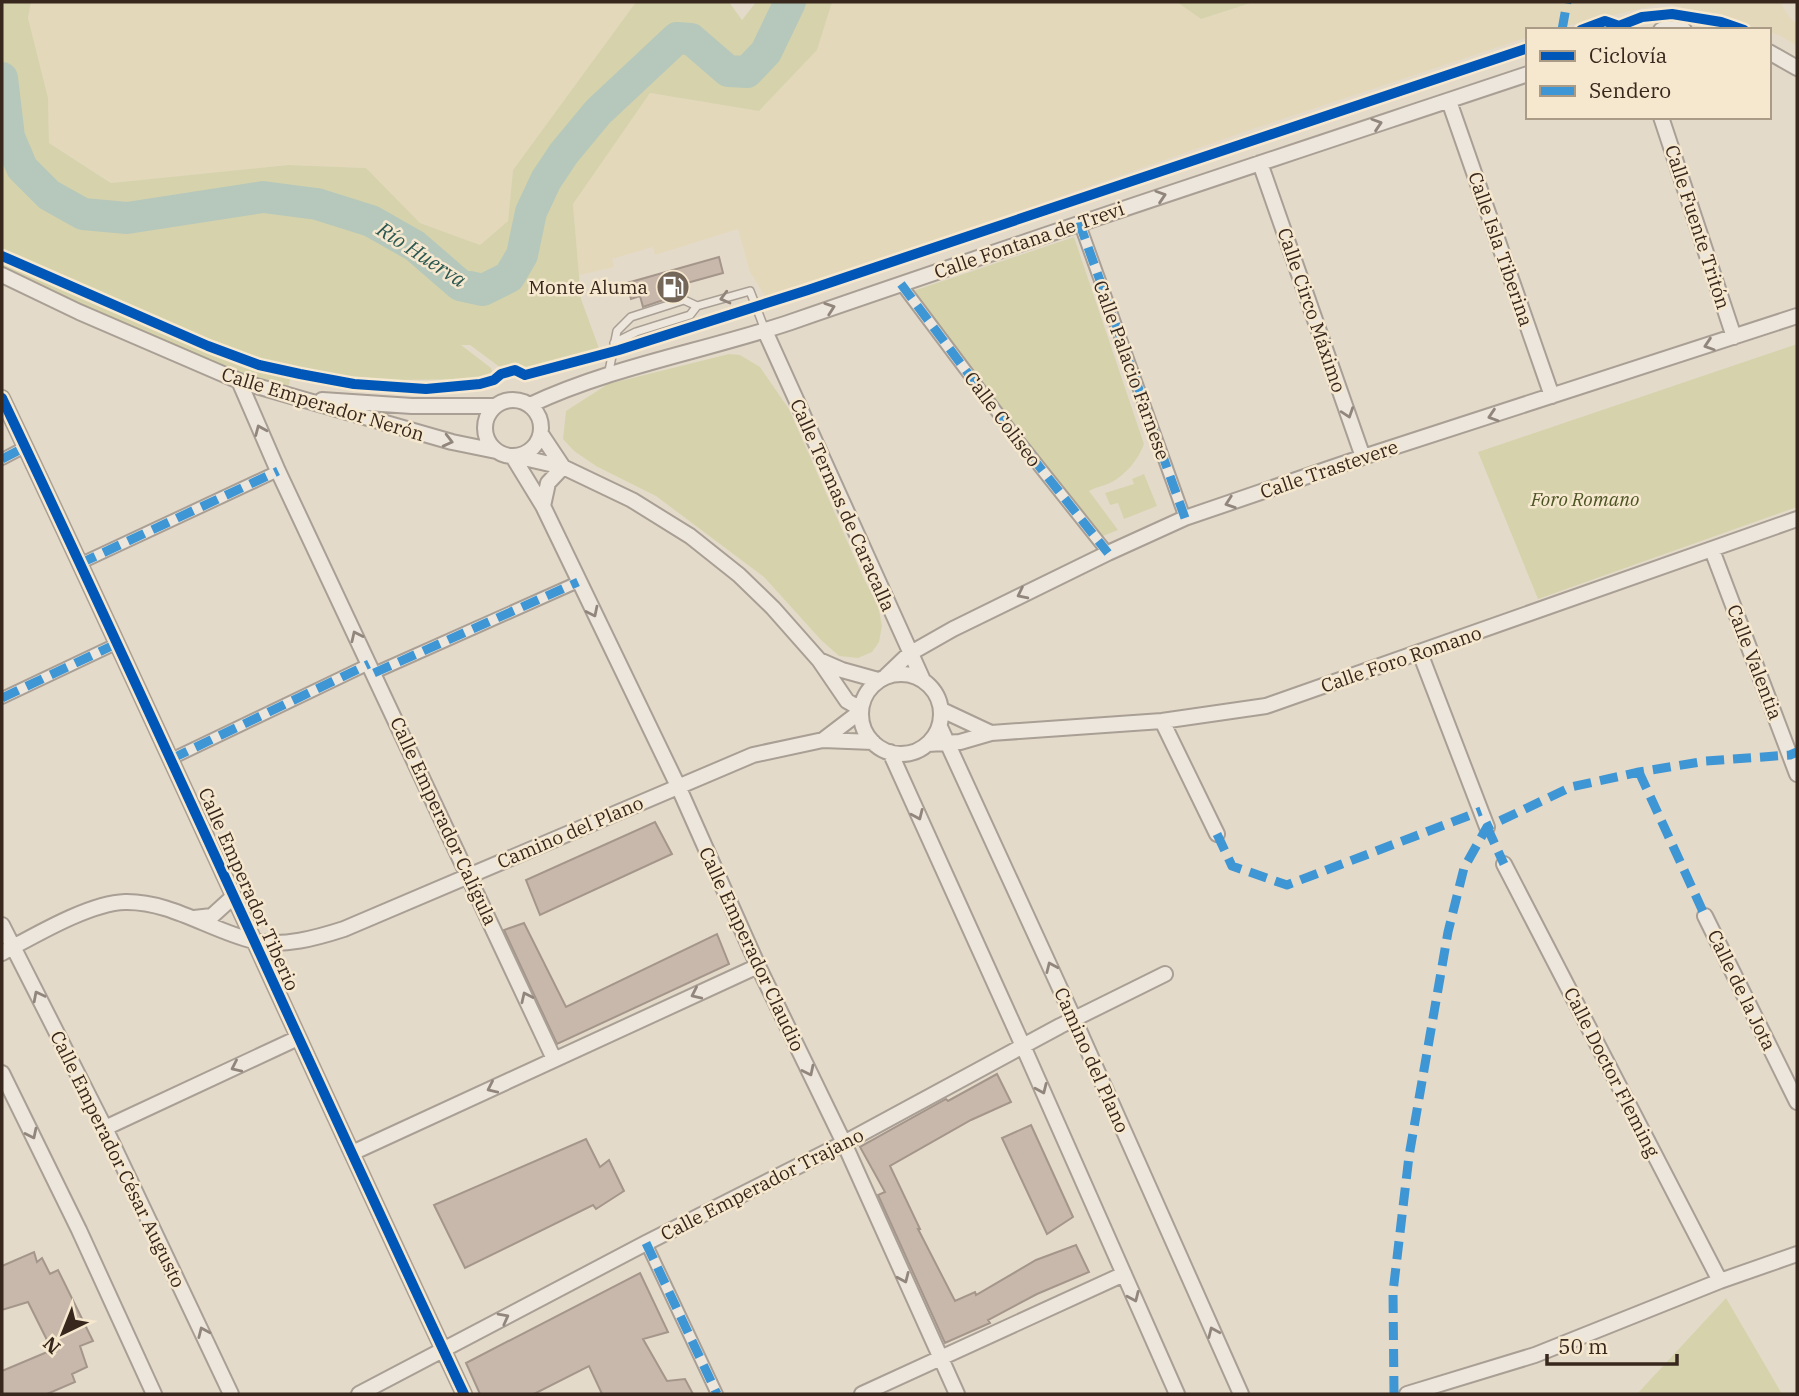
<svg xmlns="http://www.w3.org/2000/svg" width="1799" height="1396" viewBox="0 0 1799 1396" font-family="'IBM Plex Serif',serif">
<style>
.farmland{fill:#e4d8ba}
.green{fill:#d6d3ac}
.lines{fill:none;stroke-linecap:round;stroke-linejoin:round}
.river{stroke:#b6c8bb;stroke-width:32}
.building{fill:#c8b8ab;stroke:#a4968a;stroke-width:2}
.service-casing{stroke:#a99f94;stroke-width:10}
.pedestrian-casing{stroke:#a99f94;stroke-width:14}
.minor-casing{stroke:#a99f94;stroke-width:18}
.service{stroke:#ece6dc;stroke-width:7}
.pedestrian{stroke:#ece6dc;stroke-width:10}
.minor{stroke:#ece6dc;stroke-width:14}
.quiet{stroke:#3e96d4;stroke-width:9;stroke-dasharray:18 9;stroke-linecap:butt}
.cycleway-casing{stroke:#f6e8cf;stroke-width:15}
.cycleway{stroke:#0057b8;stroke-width:10}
.oneway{stroke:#92867c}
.labels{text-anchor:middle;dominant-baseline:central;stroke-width:5;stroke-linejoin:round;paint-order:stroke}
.street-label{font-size:19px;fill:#37271c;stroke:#f6e8cf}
.poi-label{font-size:19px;fill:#37271c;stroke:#f6e8cf;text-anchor:end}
.park-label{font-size:19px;font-style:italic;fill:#4b5422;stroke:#f6e8cf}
.water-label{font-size:21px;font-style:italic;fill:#2b5751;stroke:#f6e8cf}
</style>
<rect width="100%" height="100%" fill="#e4daca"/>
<path class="farmland" d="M31 2H636L513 170 508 221 480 245 420 223 366 168 288 165 112 183 49 143 48 98 28 18Z
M832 2H1177L1201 19 1255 2H1780L1790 18 1797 24V46L1779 35 1769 32V30H1762L1665 3 1549 30H1528V37L1250 130 767 299 750 272 738 229 655 255 653 247 612 259 614 267 579 275 573 204 650 93 759 111 817 50Z"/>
<path class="green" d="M2 2H31L28 18 48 98 49 143 111 183 288 165 366 168 420 223 480 245 508 221 513 170 636 2H729L742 20 756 2H832L817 50 759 111 650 93 573 204 581 299 600 351 533 370 526 369 518 364 501 368 470 345H461L491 368 493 375 473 379 397 380 389 387 371 378 351 377 332 373 319 375 299 370 294 365 286 396 2 275Z
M1177 2H1254L1201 19Z
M1074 237 1144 444C1138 460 1126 475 1110 483 1103 486 1096 487 1089 491L1118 530 1098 538 910 292Z
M1797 344V507L1538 599 1478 452Z
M729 354 740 355 760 367 789 409 863 577 878 605 882 626 879 642 872 652 858 658 839 656 821 640 764 577 656 496 596 466 574 451 563 439 566 411 608 384Z
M1144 474 1157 506 1124 519 1118 503 1110 505 1105 493 1134 484 1132 479Z
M1726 1298 1782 1394H1637Z"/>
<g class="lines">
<path class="river" d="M2 78 9 137 22 168 49 195 83 214 127 218 263 197 317 204 371 221 415 246 460 285 483 290 509 277 522 255 531 212 546 180 564 153 598 112 677 38 691 39 728 71 747 72 766 52 790 2"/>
</g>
<path class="building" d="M719 257 723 273 676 286 678 295 643 307 640 296 631 299 627 283Z
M655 822 672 854 540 915 526 880Z
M524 923 566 1007 717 934 729 964 557 1044 504 930Z
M997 1074 1011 1102 971 1120 890 1166 920 1229H918L955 1301 975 1292 976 1295 1036 1260 1076 1245 1089 1272 1037 1294 988 1320 990 1323 945 1343 878 1195 885 1192 860 1147 946 1099 948 1101Z
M1031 1125 1073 1217 1047 1234 1002 1138Z
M586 1139 600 1167 609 1160 624 1191 596 1209 593 1205 465 1268 434 1205Z
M34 1252 37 1262 42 1258 50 1274 58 1270 93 1341 80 1346 87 1367 72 1374 75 1382 47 1394H2V1371L52 1350 28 1302 2 1310V1266Z
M640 1273 668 1332 643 1339 667 1381 685 1379 693 1394H602L589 1366 534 1394H480L466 1363Z"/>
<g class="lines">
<defs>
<path id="service" d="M614 343 636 332 690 315 697 306
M608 376 617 331 631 317 684 300 697 306 750 291 765 330"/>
<path id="pedestrian" d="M1079 222 1185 518
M901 284 1015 436 1108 553
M2 459 25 447
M79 564 278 471
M374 673 578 582
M2 698 118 643
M171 759 369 664
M646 1243 717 1394"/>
<path id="minor" d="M1661 30 1666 28 1684 30
M1769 52 1797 68
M1449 101 1552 396
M1661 117 1734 337
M1260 163 1363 457
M2 275 79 312 239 381 452 442 496 451
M765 331 922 678
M239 381 278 471 554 1059
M2 398C159 728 308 1063 464 1394
M485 428a28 28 0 1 1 56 0a28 28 0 1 1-56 0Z
M322 400 412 406H495
M530 405C613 366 705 351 791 322 1036 237 1282 156 1528 74
M541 434 563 467
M515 456 563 467 632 500 690 536 739 575 773 608 819 660 847 701 861 709
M513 457 543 506 678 786 758 966 844 1143 957 1394
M543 506 548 483 563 467
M1712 550 1797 774
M1420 653 1487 827
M819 660 842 670 878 680
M861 714a40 40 0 1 1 80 0a40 40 0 1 1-80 0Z
M886 676 909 654 953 629 1108 553 1185 518 1363 457 1797 316
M942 710 991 733
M1162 721 1217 834
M940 727 1074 1019 1241 1394
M823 740 861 711
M928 744 960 742 991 733 1162 721 1266 706 1797 519
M890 752 1023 1046 1177 1394
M1504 864 1720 1281
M1705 916 1797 1102
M194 918 212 916 234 896
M2 925 105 1128 231 1394
M2 953C34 936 89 903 125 902 171 901 211 931 254 941 284 947 316 938 344 929L753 755 823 740 873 742
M2 1073 79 1230 154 1394
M105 1128 298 1038
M352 1153 758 966
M359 1394 646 1243 844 1143 1060 1026 1165 974
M862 1394 1124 1274
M1407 1394 1535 1355 1720 1281 1797 1254"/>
</defs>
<use href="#service" class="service-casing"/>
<use href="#pedestrian" class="pedestrian-casing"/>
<use href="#minor" class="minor-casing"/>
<use href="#service" class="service"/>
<use href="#pedestrian" class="pedestrian"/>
<use href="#minor" class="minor"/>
<path class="quiet" d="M1562 30 1567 2
M1079 222 1185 518
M901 284 1015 436 1108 553
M2 459 25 447
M79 564 278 471
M374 673 578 582
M2 698 118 643
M171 759 369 664
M1639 772 1705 916
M1487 827 1504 864
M1217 834 1232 866 1287 885 1481 811
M646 1243 717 1394
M1394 1394 1393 1292 1409 1156 1448 932 1464 868 1487 827 1571 787 1639 772 1706 761 1790 755 1797 752"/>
<defs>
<path id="cycleway" d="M1581 30 1605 21 1619 26 1642 17 1672 14 1721 22 1744 30
M2 256 208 346 259 365 300 374 354 384 426 389 480 384 494 380 501 374 515 370 525 375 619 350 808 290 1528 48
M2 398C159 728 308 1063 464 1394"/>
</defs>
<use href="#cycleway" class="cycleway-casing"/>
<use href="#cycleway" class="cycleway"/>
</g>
<defs><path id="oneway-chevron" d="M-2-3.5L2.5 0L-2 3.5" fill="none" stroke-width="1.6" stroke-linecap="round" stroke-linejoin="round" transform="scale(1.75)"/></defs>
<g class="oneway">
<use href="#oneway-chevron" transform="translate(1377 124) rotate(-18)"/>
<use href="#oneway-chevron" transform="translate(1161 196) rotate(-18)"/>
<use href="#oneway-chevron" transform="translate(725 298) rotate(165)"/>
<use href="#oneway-chevron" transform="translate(830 308) rotate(-19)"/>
<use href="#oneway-chevron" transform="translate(1709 345) rotate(162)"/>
<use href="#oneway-chevron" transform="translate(1348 413) rotate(71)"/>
<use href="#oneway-chevron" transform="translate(1493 416) rotate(162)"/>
<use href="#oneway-chevron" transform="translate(260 430) rotate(-113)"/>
<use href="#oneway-chevron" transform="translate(448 441) rotate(14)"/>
<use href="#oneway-chevron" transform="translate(1230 503) rotate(161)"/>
<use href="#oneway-chevron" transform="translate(1022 594) rotate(154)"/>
<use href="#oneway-chevron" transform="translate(593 612) rotate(64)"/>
<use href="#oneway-chevron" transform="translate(356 636) rotate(-115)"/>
<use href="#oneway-chevron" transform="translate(918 815) rotate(66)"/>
<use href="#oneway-chevron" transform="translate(1051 967) rotate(-114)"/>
<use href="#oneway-chevron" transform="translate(696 994) rotate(155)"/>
<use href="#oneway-chevron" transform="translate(38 996) rotate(-117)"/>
<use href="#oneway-chevron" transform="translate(526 997) rotate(-115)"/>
<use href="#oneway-chevron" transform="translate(236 1067) rotate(155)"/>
<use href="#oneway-chevron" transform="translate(809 1071) rotate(64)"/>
<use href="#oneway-chevron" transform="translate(492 1088) rotate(155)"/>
<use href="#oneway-chevron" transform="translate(1042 1089) rotate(66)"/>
<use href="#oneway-chevron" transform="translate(32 1134) rotate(64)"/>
<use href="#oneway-chevron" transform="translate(904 1278) rotate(66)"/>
<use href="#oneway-chevron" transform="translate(1134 1297) rotate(66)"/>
<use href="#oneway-chevron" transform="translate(504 1318) rotate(-28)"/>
<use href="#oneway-chevron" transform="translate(203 1332) rotate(-114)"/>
<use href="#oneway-chevron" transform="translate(1213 1332) rotate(-114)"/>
</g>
<defs>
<symbol id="fuel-disc" viewBox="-11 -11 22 22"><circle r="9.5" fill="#746659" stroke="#f6e8cf"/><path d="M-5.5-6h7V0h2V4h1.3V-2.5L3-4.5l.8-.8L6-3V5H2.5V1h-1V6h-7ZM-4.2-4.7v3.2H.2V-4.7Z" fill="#fff"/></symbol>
</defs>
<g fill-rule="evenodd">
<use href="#fuel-disc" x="654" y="268" width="38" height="38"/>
</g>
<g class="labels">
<g class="street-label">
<text transform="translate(1698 227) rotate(72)">Calle Fuente Tritón</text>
<text transform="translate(1029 240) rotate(-19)">Calle Fontana de Trevi</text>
<text transform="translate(1501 249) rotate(71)">Calle Isla Tiberina</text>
<text transform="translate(1312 310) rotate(71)">Calle Circo Máximo</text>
<text transform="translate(1132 370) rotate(70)">Calle Palacio Farnese</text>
<text transform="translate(323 404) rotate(17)">Calle Emperador Nerón</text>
<text transform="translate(1003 419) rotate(53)">Calle Coliseo</text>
<text transform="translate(1329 469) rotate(-19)">Calle Trastevere</text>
<text transform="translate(843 505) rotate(66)">Calle Termas de Caracalla</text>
<text transform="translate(1401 659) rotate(-19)">Calle Foro Romano</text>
<text transform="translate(1755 662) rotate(69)">Calle Valentia</text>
<text transform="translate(444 821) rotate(65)">Calle Emperador Calígula</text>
<text transform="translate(570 832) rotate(-23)">Camino del Plano</text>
<text transform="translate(249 889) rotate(66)">Calle Emperador Tiberio</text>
<text transform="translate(752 949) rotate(65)">Calle Emperador Claudio</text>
<text transform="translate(1742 990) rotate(64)">Calle de la Jota</text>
<text transform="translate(1092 1060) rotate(66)">Camino del Plano</text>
<text transform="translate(1612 1072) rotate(63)">Calle Doctor Fleming</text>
<text transform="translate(118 1159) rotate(64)">Calle Emperador César Augusto</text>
<text transform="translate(762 1184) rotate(-27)">Calle Emperador Trajano</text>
</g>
<g class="poi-label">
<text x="648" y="287">Monte Aluma</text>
</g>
<g class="park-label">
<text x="1585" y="499">Foro Romano</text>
</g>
<g class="water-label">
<text transform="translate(422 254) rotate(33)">Río Huerva</text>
</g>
</g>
<rect width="1799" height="1396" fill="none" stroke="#37271c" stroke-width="7"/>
<rect x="1526" y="28" width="245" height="91" fill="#f6e8cf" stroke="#aa9b87" stroke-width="2"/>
<rect x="1540" y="51" width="35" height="10" fill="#0057b8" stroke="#aa9b87" stroke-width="2"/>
<text x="1589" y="63" font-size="21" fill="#37271c">Ciclovía</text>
<rect x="1540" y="86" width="35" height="10" fill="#3e96d4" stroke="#aa9b87" stroke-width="2"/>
<text x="1589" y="98" font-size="21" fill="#37271c">Sendero</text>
<g transform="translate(63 1333) rotate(223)" stroke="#f6e8cf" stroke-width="5" paint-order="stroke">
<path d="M0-5L12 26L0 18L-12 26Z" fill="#37271c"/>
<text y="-10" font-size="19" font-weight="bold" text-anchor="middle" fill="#37271c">N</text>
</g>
<path d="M1547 1354v10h130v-10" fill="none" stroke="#37271c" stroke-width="3.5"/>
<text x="1558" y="1354" font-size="21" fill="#37271c" stroke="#f6e8cf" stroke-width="5" paint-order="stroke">50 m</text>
</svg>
